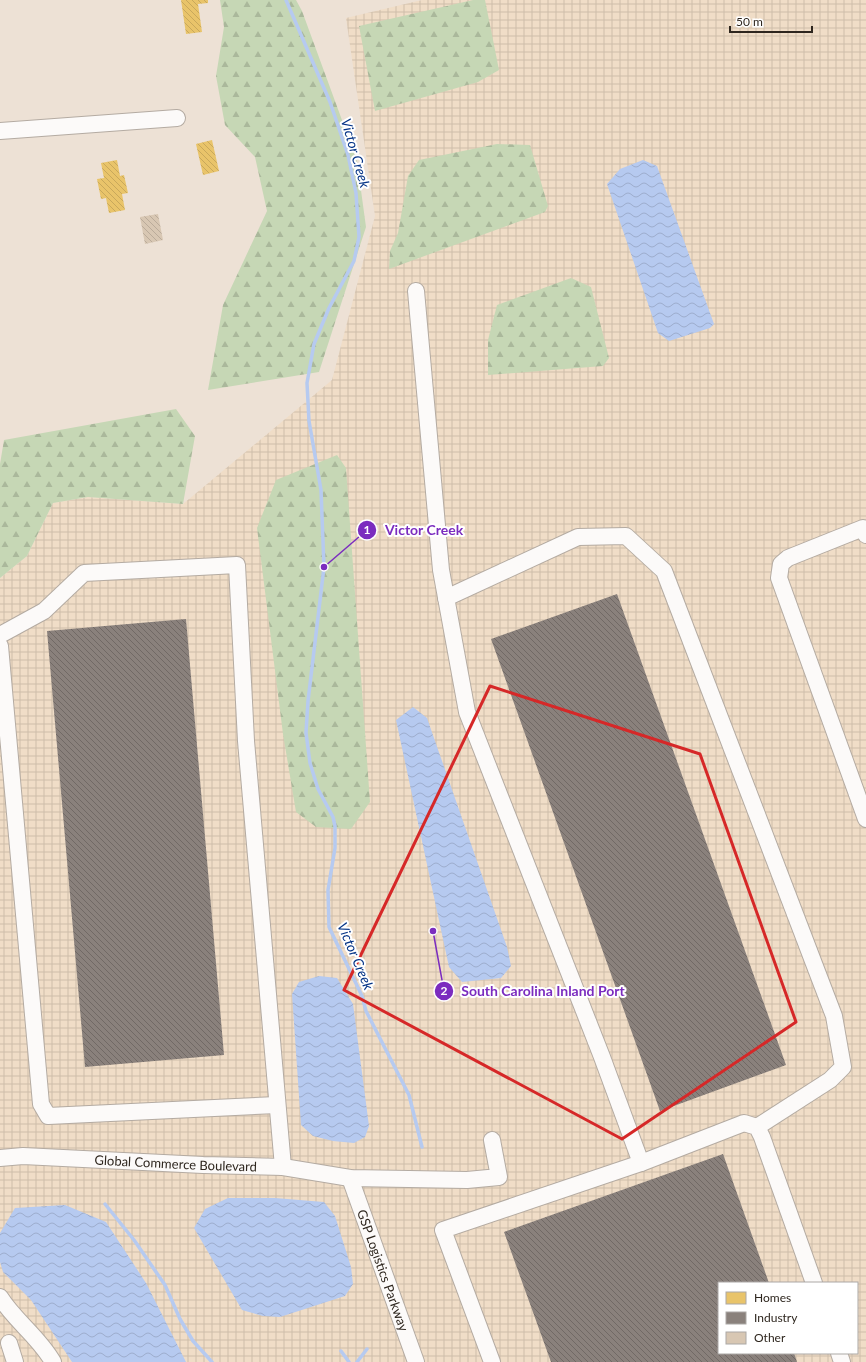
<svg xmlns="http://www.w3.org/2000/svg" width="866" height="1362" viewBox="0 0 866 1362" font-family="Lato,sans-serif">
<style>
.industrial{fill:url(#industrial-grid);fill-rule:evenodd}
.forest{fill:url(#forest-firs)}
.water{fill:url(#water-waves)}
.homes{fill:url(#homes-back-hatch)}
.industry{fill:url(#industry-back-hatch)}
.lines{fill:none;stroke-linecap:round;stroke-linejoin:round}
.stream{stroke:#b6caf0;stroke-width:3.5}
.building{fill:url(#building-back-hatch)}
.minor-casing{stroke:#b4aba2;stroke-width:18}
.minor{stroke:#fcfaf9;stroke-width:16}
.marked{fill:none;stroke:#d62828;stroke-width:3;stroke-linejoin:round}
.labels{text-anchor:middle;dominant-baseline:central;stroke-width:4;stroke-linejoin:round;paint-order:stroke}
.street-label{font-size:13px;fill:#2e261e;stroke:#fff}
.water-label{font-size:14px;font-style:italic;fill:#063587;stroke:#fff}
.leader{fill:none;stroke:#7b2cbf;stroke-width:1.5}
.callout-dot{fill:#7b2cbf;stroke:#fff;stroke-width:1.5}
.mark-label{font-size:12px;text-anchor:middle;font-weight:bold;fill:#fff}
.callout-label{font-size:14px;text-anchor:middle;font-weight:bold;fill:#7b2cbf;stroke:#fff;stroke-width:4;stroke-linejoin:round;paint-order:stroke}
</style>
<defs>
<pattern id="industrial-grid" width="8" height="8" patternUnits="userSpaceOnUse"><rect width="8" height="8" fill="#f0ddc7"/><path d="M0 4h8M4 0v8" fill="none" stroke="#cebeaa"/></pattern>
<pattern id="forest-firs" width="22" height="20" patternUnits="userSpaceOnUse"><rect width="22" height="20" fill="#c6d7b5"/><path d="M5 1l3.5 6h-7zM16 11l3.5 6h-7z" fill="#aab89b"/></pattern>
<pattern id="water-waves" width="16" height="10" patternUnits="userSpaceOnUse"><rect width="16" height="10" fill="#b6caf0"/><path d="M0 5q4-4 8 0t8 0" fill="none" stroke="#9dadcd"/></pattern>
<pattern id="homes-back-hatch" width="6" height="6" patternUnits="userSpaceOnUse"><rect width="6" height="6" fill="#e9c46a"/><path d="M-1 5l2 2M0 0l6 6M5-1l2 2" fill="none" stroke="#c8a85b"/></pattern>
<pattern id="industry-back-hatch" width="6" height="6" patternUnits="userSpaceOnUse"><rect width="6" height="6" fill="#8a817c"/><path d="M-1 5l2 2M0 0l6 6M5-1l2 2" fill="none" stroke="#716965"/></pattern>
<pattern id="building-back-hatch" width="6" height="6" patternUnits="userSpaceOnUse"><rect width="6" height="6" fill="#d8c7b3"/><path d="M-1 5l2 2M0 0l6 6M5-1l2 2" fill="none" stroke="#baab9a"/></pattern>
</defs>
<rect width="100%" height="100%" fill="#ede1d5"/>
<path class="industrial" d="M422 0H866V1362H0V578L27 556 53 503 88 497 183 504 332 380 375 216 346 18ZM719 1283H857V1353H719Z"/>
<path class="forest" d="M220 0H296L302 11 357 161 366 227 319 372 208 390 223 305 267 211 255 157 225 125 216 76 224 27Z
M473 0H485L499 70 478 82 375 111 359 26Z
M497 144 530 145 548 206 545 212 389 269 390 251 398 233 408 176 419 160Z
M571 278 591 287 609 358 603 366 488 375V340L497 305Z
M176 409 195 436 183 504 88 497 53 503 27 556 0 578V464L4 440Z
M337 455 346 468 370 802 351 829 316 827 296 812 283 734 257 528 276 480Z"/>
<path class="water" d="M643 160 657 166 714 324 710 328 669 341 658 333 607 184 620 169Z
M413 707 427 718 507 947 511 966 501 978 462 982 449 967 396 720Z
M319 976 337 978 353 1004 369 1126 365 1137 354 1143 333 1141 313 1136 301 1125 292 994 299 982Z
M228 1198H275L324 1202 335 1216 351 1267 353 1284 345 1296 280 1317 263 1316 242 1310 194 1228 205 1209Z
M65 1205 106 1222 146 1283 186 1362H72L31 1300 3 1272 0 1262V1233L15 1208Z"/>
<path class="homes" d="M181 0H208V3L198 4 202 32 186 34Z
M212 140 219 171 203 175 196 144Z
M117 160 120 176 124 175 128 193 122 194 125 210 109 213 106 198 101 199 97 179 104 178 101 163Z"/>
<path class="industry" d="M617 594 786 1065 660 1111 491 639Z
M186 619 224 1055 85 1067 47 631Z
M723 1154 769 1283H719V1353H794L797 1362H551L504 1232Z"/>
<g class="lines">
<path class="stream" d="M286 0 330 102 348 155 356 193 359 237 354 261 329 308 314 344 307 383 309 421 321 490 324 567 308 701 306 733 310 763 318 789 333 817 335 826V848L328 890 329 927 362 996 366 1011 409 1095 422 1147
M105 1204 134 1240 165 1285 180 1319 193 1341 212 1362
M341 1351 349 1362
M357 1362 367 1349"/>
</g>
<path class="building" d="M158 214 163 240 145 244 140 217Z"/>
<g class="lines">
<defs>
<g id="minor">
<path d="M0 131 177 118"/>
<path d="M416 291 441 570 467 712 602 1057 641 1163"/>
<path d="M866 535 863 528 788 558 781 564 779 578 866 819"/>
<path d="M446 598 578 537 626 536 664 571 834 1016 843 1067 830 1080 757 1127"/>
<path d="M0 635 44 611 84 573 237 565 246 741 283 1167"/>
<path d="M0 646 41 1104 48 1116 277 1105"/>
<path id="s1" d="M0 1158 23 1156 203 1165 283 1167 350 1178 467 1180 499 1177 492 1140"/>
<path id="s2" d="M350 1178 416 1362"/>
<path d="M0 1297C15 1321 39 1337 53 1362"/>
<path d="M9 1343 15 1362"/>
<path d="M839 1353 842 1362"/>
<path d="M492 1362 443 1230 641 1163 744 1123 757 1127 762 1137 814 1283"/>
</g>
</defs>
<use href="#minor" class="minor-casing"/>
<use href="#minor" class="minor"/>
</g>
<path class="marked" d="M490 686 700 754 796 1022 622 1139 344 990Z"/>
<g class="labels">
<g class="street-label">
<text stroke="none"><textPath href="#s1" startOffset="176">Global Commerce Boulevard</textPath></text>
<text stroke="none"><textPath href="#s2" startOffset="98">GSP Logistics Parkway</textPath></text>
</g>
<g class="water-label">
<text transform="translate(356 153) rotate(74)">Victor Creek</text>
<text transform="translate(356 956) rotate(67)">Victor Creek</text>
</g>
</g>
<path class="leader" d="M324 567L367 530M433 931L444 991"/>
<g class="callout-dot">
<circle cx="324" cy="567" r="4"/>
<circle cx="433" cy="931" r="4"/>
<circle cx="367" cy="530" r="10"/>
<circle cx="444" cy="991" r="10"/>
</g>
<g class="mark-label">
<text x="367" y="534">1</text>
<text x="444" y="995">2</text>
</g>
<g class="callout-label">
<text x="424" y="535">Victor Creek</text>
<text x="543" y="996">South Carolina Inland Port</text>
</g>
<rect x="718" y="1282" width="140" height="72" fill="#ffffff" stroke="#aba8a5"/>
<rect x="726" y="1292" width="20" height="12" fill="#e9c46a" stroke="#aba8a5"/>
<text x="754" y="1302" font-size="12" fill="#2e261e">Homes</text>
<rect x="726" y="1312" width="20" height="12" fill="#8a817c" stroke="#aba8a5"/>
<text x="754" y="1322" font-size="12" fill="#2e261e">Industry</text>
<rect x="726" y="1332" width="20" height="12" fill="#d8c7b3" stroke="#aba8a5"/>
<text x="754" y="1342" font-size="12" fill="#2e261e">Other</text>
<path d="M730 26v6h82v-6" fill="none" stroke="#2e261e" stroke-width="2"/>
<text x="736" y="26" font-size="12" fill="#2e261e" stroke="#ffffff" stroke-width="3" paint-order="stroke">50 m</text>
</svg>
